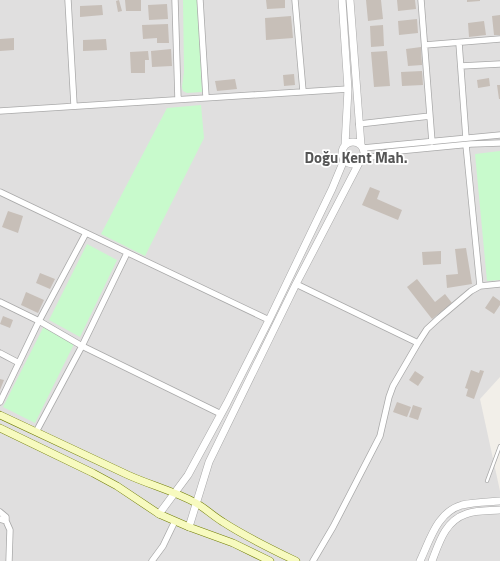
<svg xmlns="http://www.w3.org/2000/svg" width="500" height="561" viewBox="0 0 500 561" font-family="'Titillium Web',sans-serif">
<style>
.residential{fill:#e0dfdf}
.park{fill:#c8facc}
.building{fill:#c7bfb8}
.lines{fill:none;stroke-linecap:round;stroke-linejoin:round}
.service-casing{stroke:#a9a9a9;stroke-width:4}
.minor-casing{stroke:#a9a9a9;stroke-width:7}
.tertiary-casing{stroke:#a9a9a9;stroke-width:8}
.secondary-casing{stroke:#707d05;stroke-width:8}
.service{stroke:#fff;stroke-width:2.5}
.minor{stroke:#fff;stroke-width:5.5}
.tertiary{stroke:#fff;stroke-width:7}
.secondary{stroke:#f7fabf;stroke-width:7}
.labels{text-anchor:middle;dominant-baseline:central;stroke-width:3.5;stroke-linejoin:round;paint-order:stroke}
.district-label{font-size:15px;font-weight:bold;fill:#555;stroke:#fff}
</style>
<rect width="100%" height="100%" fill="#f2efe9"/>
<path class="residential" d="M0 0H500V377L480 399 500 491V561H0Z"/>
<path class="park" d="M183 0H198L202 92 187 93 183 91 182 87 184 72Z
M201 105 204 138 145 256 101 234 167 108Z
M500 151V280L487 281 475 154Z
M87 244 117 260 80 337 49 320Z
M44 326 74 344 35 423 3 407Z"/>
<path class="building" d="M119 0 122 11 118 12 116 1Z
M125 0H141V11H126Z
M266 0H285V8L267 9Z
M366 0H381L383 19 368 21Z
M397 0H415L416 9 398 11Z
M467 0H480V1L467 2Z
M167 4 168 19 149 20 148 5Z
M102 5 103 15 80 17V6Z
M500 15V35H494L492 16Z
M291 16 293 38 266 40 265 18Z
M417 19 418 33 399 35 398 21Z
M484 21 486 35 469 37 468 23Z
M168 24 169 43H157V38L143 39 142 25Z
M383 25 384 46 371 47 370 26Z
M14 38V50L0 51V39Z
M106 39 107 50 83 51V40Z
M421 47 422 65 408 66 406 49Z
M171 49 172 66 152 67 151 51Z
M148 51 149 60H145V73H131L130 52Z
M387 51 390 86 374 87 371 52Z
M422 71 423 85 402 86 401 72Z
M294 74 295 85 284 86 283 75Z
M489 78 490 86 478 88 477 80Z
M235 79 237 89 217 91 215 81Z
M497 85H500V99H499Z
M370 187 380 191 377 199 402 210 398 220 362 205Z
M8 211 23 216 18 233 2 227Z
M466 248 472 284 447 288 446 275 458 274 455 249Z
M441 251V264L423 265 422 252Z
M40 273 55 279 50 289 36 283Z
M417 279 435 302 445 294 452 303 432 319 407 287Z
M26 292 44 300 38 313 21 305Z
M493 296 500 301V305L494 314 485 308Z
M3 316 13 320 10 328 0 324Z
M471 370 479 373 480 370 484 371 474 399 466 396 468 389 465 388Z
M415 371 424 377 418 386 409 380Z
M0 379 4 380 0 390Z
M397 402 411 407 407 417 393 412Z
M413 405 422 408 418 420 409 417Z"/>
<g class="lines">
<defs>
<path id="service" d="M487 481 500 446"/>
<path id="minor" d="M68 0 74 105
M175 0 178 99
M200 0 206 97
M295 0 303 91
M421 0 432 142
M459 43 466 138
M425 45 500 39
M461 66 500 64
M0 111 348 89
M359 124 430 116
M466 145 480 286
M363 148 500 135
M363 160 388 152 471 144 500 143
M0 192 269 320
M296 284 418 343
M0 302 39 321 82 346 221 414
M0 353 19 363
M0 402 39 321 86 233
M36 432 82 346 127 253
M0 512 6 517V521
M0 519 6 521 10 530 9 561
M152 561 163 546 175 521
M313 561 333 527 380 436 389 397 393 386 418 343 427 329 439 318 471 291 480 286 500 284"/>
<path id="tertiary" d="M342 0 348 89 345 145
M350 0 361 145
M342 153a11 11 0 1 1 22 0a11 11 0 1 1-22 0Z
M159 514 188 475 227 403 269 320 332 189 344 160
M189 527 209 462 296 284 359 163
M420 561C430 540 437 512 462 505 474 502 488 502 500 501
M432 561C439 543 445 521 466 514 476 510 489 511 500 510"/>
<path id="secondary" d="M0 415 128 475C150 485 174 491 196 503 205 508 213 516 223 522 246 537 271 549 296 561
M0 428 93 473 117 486 159 514 189 527 233 543 270 561"/>
</defs>
<use href="#service" class="service-casing"/>
<use href="#minor" class="minor-casing"/>
<use href="#tertiary" class="tertiary-casing"/>
<use href="#secondary" class="secondary-casing"/>
<use href="#service" class="service"/>
<use href="#minor" class="minor"/>
<use href="#tertiary" class="tertiary"/>
<use href="#secondary" class="secondary"/>
</g>
<g class="labels">
<g class="district-label">
<text x="356" y="157">Doğu Kent Mah.</text>
</g>
</g>
</svg>
